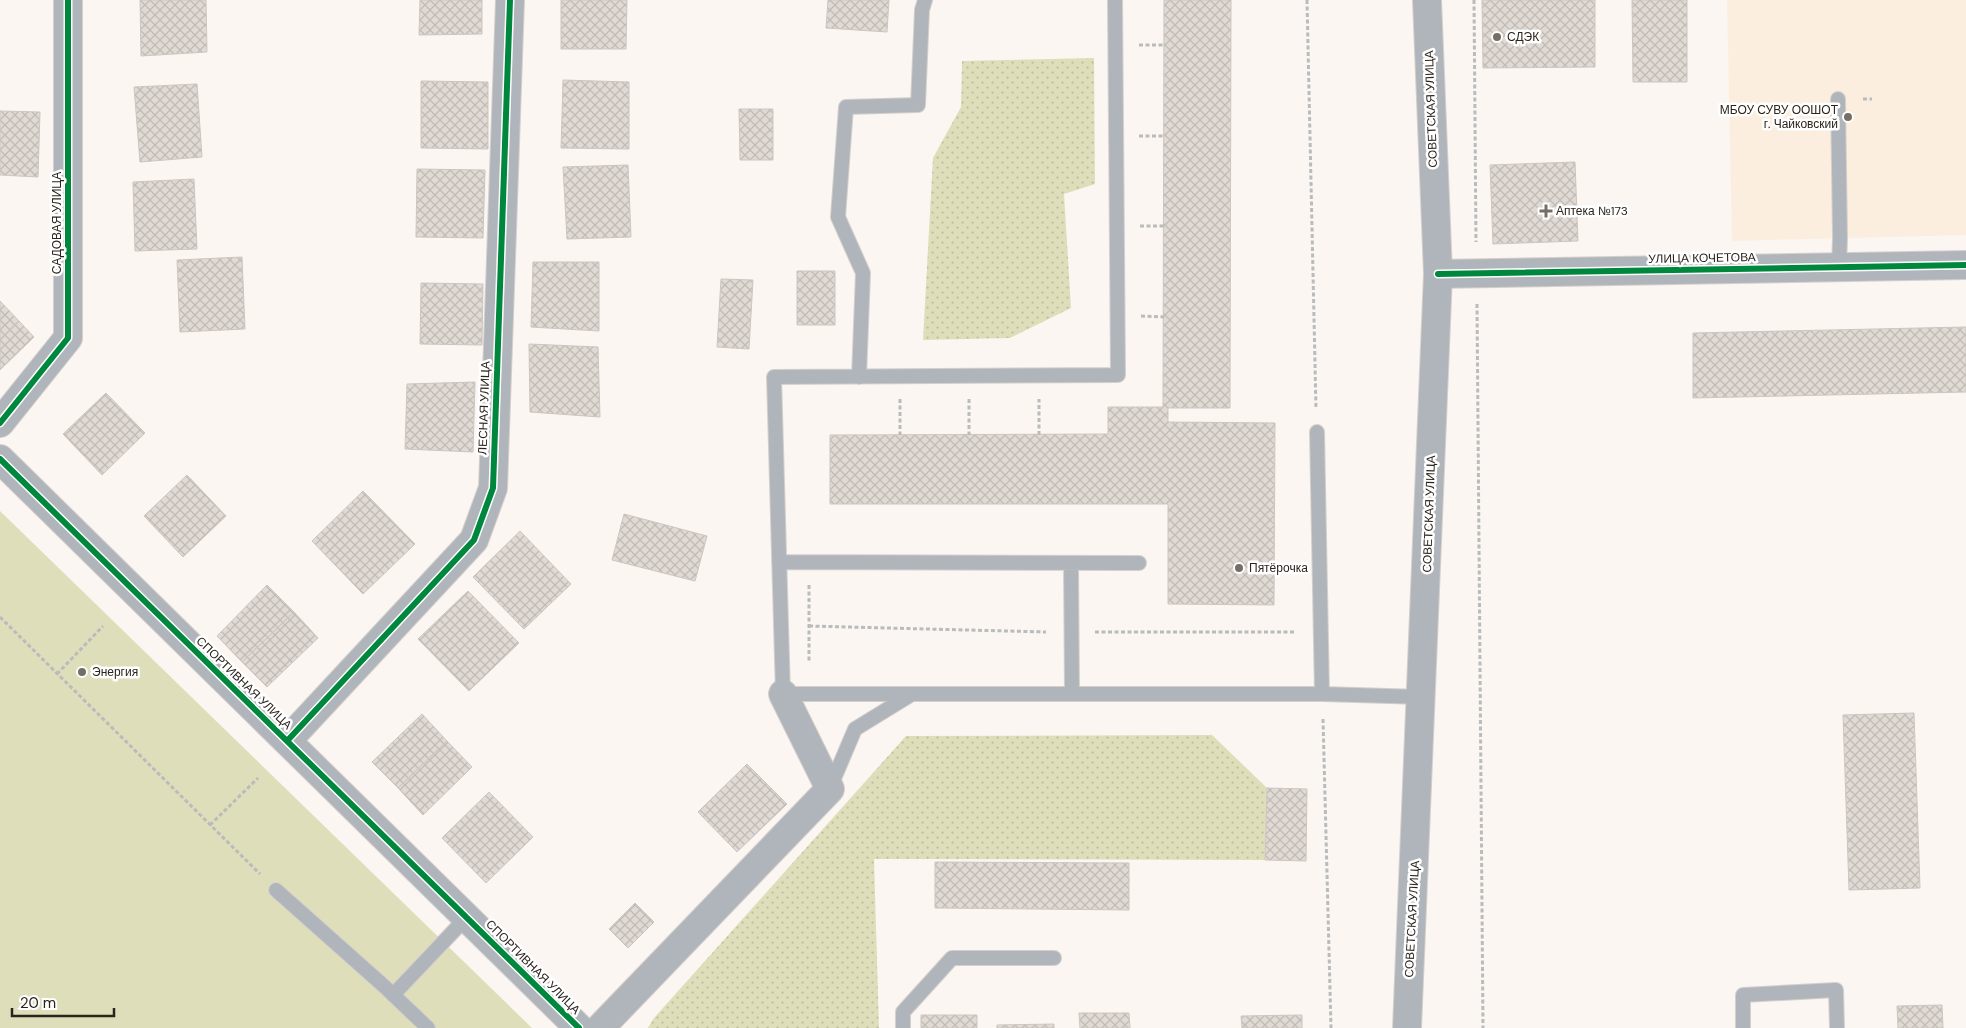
<svg xmlns="http://www.w3.org/2000/svg" width="1966" height="1028" viewBox="0 0 1966 1028" font-family="'DM Sans',sans-serif">
<style>
.built{fill:#fceedf}
.grass{fill:url(#grass-dots)}
.garden{fill:#dedeba}
.building{fill:url(#building-cross-hatch);stroke:#ccc6c0}
.lines{fill:none;stroke-linecap:round;stroke-linejoin:round}
.lane-casing{stroke:#d5d0cb;stroke-width:16}
.street-casing{stroke:#d5d0cb;stroke-width:30}
.secondary-casing{stroke:#d5d0cb;stroke-width:30}
.path{stroke:#babbbc;stroke-width:3;stroke-dasharray:4 2.5;stroke-linecap:butt}
.lane{stroke:#b0b5bb;stroke-width:14}
.street{stroke:#b0b5bb;stroke-width:28}
.secondary{stroke:#afb5ba;stroke-width:28}
.cycleway-casing{stroke:#fff;stroke-width:9}
.cycleway{stroke:#00873e;stroke-width:6}
.poi-dot{fill:#746e66;stroke:#fff;stroke-width:2}
.labels{text-anchor:middle;dominant-baseline:central;stroke-width:5;stroke-linejoin:round;paint-order:stroke}
.poi-label{font-size:12px;fill:#2b241b;stroke:#fff;text-anchor:start}
.street-label{font-size:12px;fill:#2b241b;stroke:#fff}
</style>
<defs>
<pattern id="grass-dots" width="8" height="8" patternUnits="userSpaceOnUse" patternTransform="scale(1.25)"><rect width="8" height="8" fill="#dedeba"/><path d="M2 2h.1M6 6h.1" fill="none" stroke="#bfbe9f" stroke-width="1.8" stroke-linecap="round"/></pattern>
<pattern id="building-cross-hatch" width="8" height="8" patternUnits="userSpaceOnUse" patternTransform="scale(1.25)"><rect width="8" height="8" fill="#e1dad4"/><path d="M0 0l8 8M0 8l8-8" fill="none" stroke="#c1bbb5"/></pattern>
</defs>
<rect width="100%" height="100%" fill="#fbf6f1"/>
<path class="built" d="M1727 0H1966V235L1732 241Z"/>
<path class="grass" d="M1094 58 1095 184 1064 194 1071 308 1010 338 923 340 933 158 961 107 962 61Z
M1212 735 1267 788 1265 860 874 859 879 1028H648L654 1018 906 736Z"/>
<path class="garden" d="M0 511 532 1028H0Z"/>
<path class="building" d="M140 0H206L207 52 141 56Z
M420 0H482V34L419 35Z
M561 0H627L626 49H561Z
M828 0H889L887 32 826 28Z
M1164 0H1231L1230 408H1168V422L1275 423 1274 605 1168 604V504H830V435L1108 434V407H1163Z
M1482 0H1595V67L1483 68Z
M1632 0H1687V82H1633Z
M563 80 629 82V149L561 148Z
M421 81 488 82V149L421 148Z
M197 84 202 157 140 162 134 87Z
M739 109H773V160H740Z
M0 111 40 112 38 177 0 175Z
M1575 162 1578 241 1493 244 1490 165Z
M628 165 631 237 567 239 563 167Z
M417 169 485 170 483 238 416 237Z
M194 179 197 249 135 251 133 182Z
M242 257 245 329 180 332 177 260Z
M533 262H599V331L531 327Z
M797 271H835V325H797Z
M721 279 753 280 749 349 717 347Z
M421 283 483 284 482 345 420 344Z
M0 301 19 321 0 339Z
M19 321 34 337 0 370V339Z
M1966 327V392L1693 398V333Z
M529 344 598 347 600 417 530 412Z
M475 382 473 452 405 449 407 384Z
M106 393 145 433 102 475 63 434Z
M187 475 226 516 183 557 144 516Z
M363 491 415 544 363 594 312 541Z
M624 514 707 536 695 581 612 560Z
M520 531 571 584 524 629 473 577Z
M267 585 294 612 242 662 217 636Z
M468 591 519 643 469 691 418 639Z
M294 612 318 638 267 687 242 662Z
M1914 713 1920 888 1849 890 1843 715Z
M422 714 447 741 398 788 372 762Z
M447 741 472 767 423 815 398 788Z
M747 764 787 804 737 852 698 812Z
M1267 788 1307 789 1306 861 1265 860Z
M489 792 533 837 486 883 442 838Z
M935 862 1129 863V910L935 908Z
M635 903 654 922 628 948 609 929Z
M1942 1005 1943 1028H1898L1897 1006Z
M1079 1013H1129L1130 1028H1080Z
M921 1015H977V1028H921Z
M1302 1015V1028H1242L1241 1016Z
M1054 1024V1028H997V1025Z"/>
<g class="lines">
<defs>
<path id="lane" d="M1115 0 1118 375 774 377 783 694H1322
M1838 99 1840 238 1839 267
M859 377 863 273 838 217 846 107 918 105 922 10 925 0
M1317 432 1322 694 1422 697
M779 562 1139 563
M1071 563 1072 694
M830 788 855 729 912 694
M276 890 385 987 428 1028
M393 995 467 917
M903 1028V1012L952 958H1054
M1743 1028V995L1836 990 1837 1028"/>
<path id="street" d="M1438 274 1966 265
M0 423 68 338V0
M0 459 579 1028
M287 741 474 540 493 488 510 0
M600 1028 830 789 783 694"/>
<path id="secondary" d="M1407 1028 1438 274 1427 0"/>
</defs>
<use href="#lane" class="lane-casing"/>
<use href="#street" class="street-casing"/>
<use href="#secondary" class="secondary-casing"/>
<path class="path" d="M1307 0 1316 409
M1474 0 1476 242
M1139 45H1164
M1863 99H1872
M1139 136H1164
M1140 226H1164
M1477 304 1483 1028
M1141 316 1164 317
M900 399V435
M969 399V435
M1039 435V399
M809 585V662
M0 617 260 874
M809 626 1046 632
M1095 632H1296
M57 674 103 626
M1323 719 1331 1028
M210 825 258 778"/>
<use href="#lane" class="lane"/>
<use href="#street" class="street"/>
<use href="#secondary" class="secondary"/>
<defs>
<path id="cycleway" d="M1438 274 1966 265
M0 423 68 338V0
M0 459 579 1028
M287 741 474 540 493 488 510 0"/>
</defs>
<use href="#cycleway" class="cycleway-casing"/>
<use href="#cycleway" class="cycleway"/>
</g>
<g class="poi-dot">
<circle cx="1497" cy="37" r="5"/>
<circle cx="1848" cy="117" r="5"/>
<path d="M1543.5 203.5h5v5h5v5h-5v5h-5v-5h-5v-5h5z"/>
<circle cx="1239" cy="568" r="5"/>
<circle cx="82" cy="672" r="5"/>
</g>
<g class="labels">
<g class="poi-label">
<text x="1507" y="37">СДЭК</text>
<text x="1838" y="110" text-anchor="end">МБОУ СУВУ ООШОТ<tspan x="1838" dy="14">г. Чайковский</tspan></text>
<text x="1556" y="211">Аптека №173</text>
<text x="1249" y="568">Пятёрочка</text>
<text x="92" y="672">Энергия</text>
</g>
<g class="street-label">
<text transform="translate(1431 109) rotate(-92)">СОВЕТСКАЯ УЛИЦА</text>
<text transform="translate(57 223) rotate(-90)">САДОВАЯ УЛИЦА</text>
<text transform="translate(1702 258) rotate(-1)">УЛИЦА КОЧЕТОВА</text>
<text transform="translate(484 408) rotate(-88)">ЛЕСНАЯ УЛИЦА</text>
<text transform="translate(1429 514) rotate(-88)">СОВЕТСКАЯ УЛИЦА</text>
<text transform="translate(244 683) rotate(44)">СПОРТИВНАЯ УЛИЦА</text>
<text transform="translate(1412 919) rotate(-87)">СОВЕТСКАЯ УЛИЦА</text>
<text transform="translate(533 967) rotate(45)">СПОРТИВНАЯ УЛИЦА</text>
</g>
</g>
<path d="M12 1008v8h102v-8" fill="none" stroke="#2b241b" stroke-width="2.5"/>
<text x="20" y="1008" font-size="15" fill="#2b241b" stroke="#ffffff" stroke-width="4" paint-order="stroke">20 m</text>
</svg>
